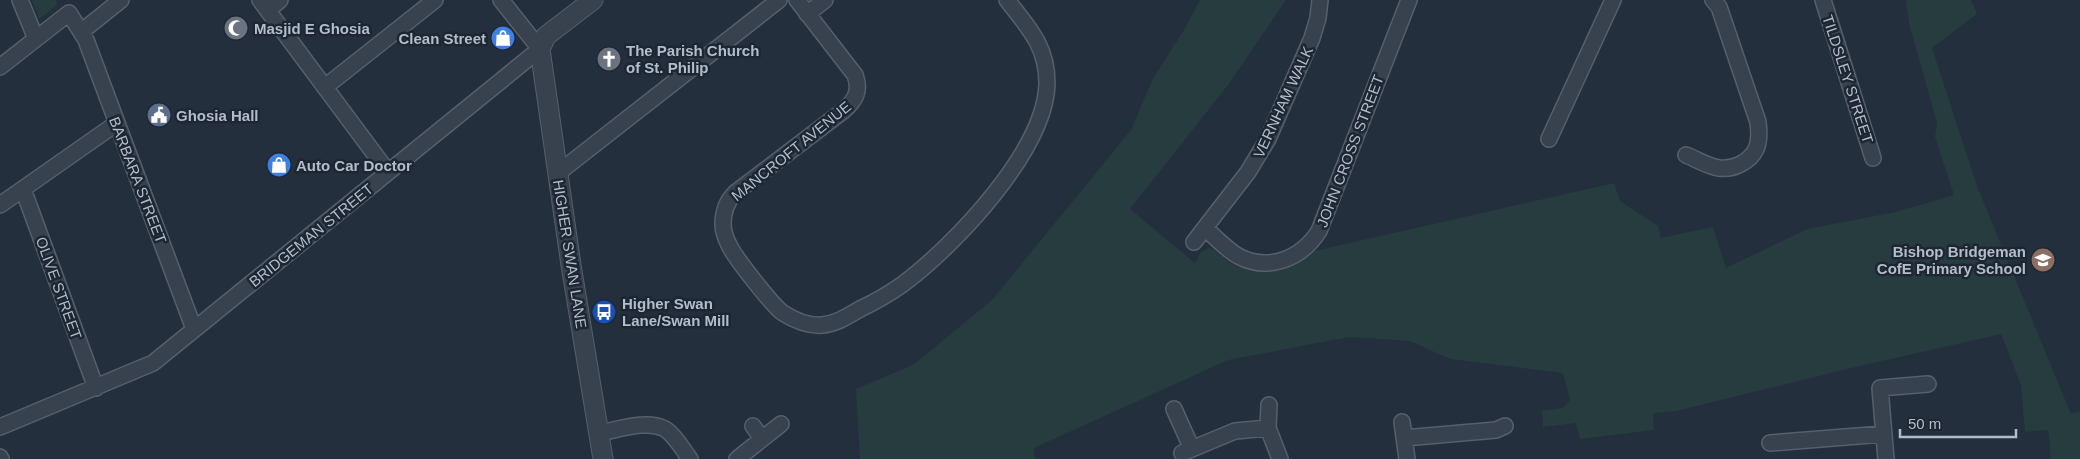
<svg xmlns="http://www.w3.org/2000/svg" width="2080" height="459" viewBox="0 0 2080 459" font-family="Arial,sans-serif">
<style>
.green{fill:#263c3f}
.lines{fill:none;stroke-linecap:round;stroke-linejoin:round}
.minor-casing{stroke:#565f6c;stroke-width:18}
.tertiary-casing{stroke:#565f6c;stroke-width:21}
.minor{stroke:#38414e;stroke-width:15}
.tertiary{stroke:#38414e;stroke-width:19}
.labels{text-anchor:middle;dominant-baseline:central;stroke-width:5;stroke-linejoin:round;paint-order:stroke}
.poi-label{font-size:15px;font-weight:bold;fill:#b4bcc9;stroke:#1d2633;text-anchor:start}
.street-label{font-size:15px;fill:#b4bcc9;stroke:#1d2633}
</style>
<rect width="100%" height="100%" fill="#242f3e"/>
<path class="green" d="M32 0H56L57 5 39 19Z
M1200 0H1286L1228 85 1130 209 1195 263 1202 251 1209 248C1218 251 1224 259 1232 264 1260 279 1287 268 1310 252L1614 183 1620 201 1658 226 1661 238 1713 227 1726 268 1807 229 1896 212 1954 195 1935 137 1937 123 1909 23 1906 0H1971L1977 14 1932 48 1977 186 2071 414 2080 411V459H2051L2048 430 2025 432 2021 385 2001 334 1847 369 1676 411 1653 413 1654 430 1580 439 1576 423 1543 427 1542 411 1563 408 1570 400 1563 373 1450 359 1410 341 1349 337 1228 360 1034 448 1035 459H860L856 389 913 365 992 300 1131 130 1153 78 1184 30Z"/>
<g class="lines">
<defs>
<path id="minor" d="M20 0 36 39
M260 0 388 172
M797 0 855 75C861 91 855 101 843 111L735 193C727 201 723 212 723 224 723 231 726 239 729 245 735 258 773 306 783 313 794 320 809 326 822 325 836 324 848 316 860 309 875 302 889 294 903 284 954 246 1046 150 1047 83 1047 46 1028 27 1007 0
M1823 0 1873 158
M268 10 280 0
M807 14 825 0
M81 32 86 40 194 329
M0 67 69 13 81 32 121 0
M325 87 435 0
M1549 139 1613 0
M1686 155C1696 159 1707 166 1719 168 1733 170 1750 162 1756 149 1760 141 1759 130 1758 122L1719 7 1713 0
M558 173 779 0
M23 189 96 388
M0 205 117 123
M1205 228C1215 237 1226 249 1238 256 1268 272 1301 259 1319 231L1409 0
M1194 242 1248 172 1268 139 1312 38 1318 18 1320 0
M1269 405 1268 428 1280 459
M1174 409 1192 449
M1402 422 1407 459
M753 426 762 439
M0 427 153 363 540 49 501 0
M599 433C618 430 647 419 665 429 675 435 683 450 690 459
M1404 438 1496 430 1505 426
M1770 443 1883 434
M1182 453 1235 431 1268 428
M0 457 1 459
M737 459 781 424
M1886 459 1880 388 1928 384"/>
<path id="tertiary" d="M593 0 546 36 540 49 571 265 603 459"/>
</defs>
<use href="#minor" class="minor-casing"/>
<use href="#tertiary" class="tertiary-casing"/>
<use href="#minor" class="minor"/>
<use href="#tertiary" class="tertiary"/>
</g>
<defs>
<symbol id="mosque-disc" viewBox="-11 -11 22 22"><circle r="9.5" fill="#6b7280" stroke="#1d2633"/><path d="M3.5-4.9A6 6 0 1 0 3.5 4.9A5 5 0 1 1 3.5-4.9Z" fill="#fff"/></symbol>
<symbol id="shop-disc" viewBox="-11 -11 22 22"><circle r="9.5" fill="#3f7fe0" stroke="#1d2633"/><path d="M-5-2.5h2.3a2.7 3.5 0 0 1 5.4 0H5L5.5 6h-11ZM-1.5-2.5h3a1.5 2.3 0 0 0-3 0Z" fill="#fff"/></symbol>
<symbol id="church-disc" viewBox="-11 -11 22 22"><circle r="9.5" fill="#6b7280" stroke="#1d2633"/><path d="M-1.2-6h2.4v3.5h3.3v2.4h-3.3V6h-2.4V-.1h-3.3v-2.4h3.3Z" fill="#fff"/></symbol>
<symbol id="civic-disc" viewBox="-11 -11 22 22"><circle r="9.5" fill="#5c6f8a" stroke="#1d2633"/><path d="M-.6-6.5H3V-4.5H.6V-3L4-1V1h2V6H-6V1h2V-1L-.6-3ZM-1.2 2.5V6h2.4V2.5Z" fill="#fff"/></symbol>
<symbol id="school-disc" viewBox="-11 -11 22 22"><circle r="9.5" fill="#8d6e63" stroke="#1d2633"/><path d="M0-5L7-2L0 1L-7-2ZM-4 1L0 2.5L4 1V4Q0 6-4 4Z" fill="#fff"/></symbol>
<symbol id="bus-disc" viewBox="-11 -11 22 22"><circle r="9.5" fill="#1a4fb4" stroke="#1d2633"/><path d="M-5-6H5V4H4V6H2V4H-2V6H-4V4H-5ZM-3.5-4V0h7V-4ZM-3.5 1.2v1.5H-2V1.2ZM2 1.2v1.5H3.5V1.2Z" fill="#fff"/></symbol>
</defs>
<g fill-rule="evenodd">
<use href="#mosque-disc" x="222" y="14" width="28" height="28"/>
<use href="#shop-disc" x="489" y="24" width="28" height="28"/>
<use href="#church-disc" x="595" y="45" width="28" height="28"/>
<use href="#civic-disc" x="145" y="101" width="28" height="28"/>
<use href="#shop-disc" x="265" y="151" width="28" height="28"/>
<use href="#school-disc" x="2029" y="246" width="28" height="28"/>
<use href="#bus-disc" x="590" y="298" width="28" height="28"/>
</g>
<g class="labels">
<g class="poi-label">
<text x="254" y="28">Masjid E Ghosia</text>
<text x="486" y="38" text-anchor="end">Clean Street</text>
<text x="626" y="50">The Parish Church<tspan x="626" dy="17">of St. Philip</tspan></text>
<text x="176" y="115">Ghosia Hall</text>
<text x="296" y="165">Auto Car Doctor</text>
<text x="2026" y="251" text-anchor="end">Bishop Bridgeman<tspan x="2026" dy="17">CofE Primary School</tspan></text>
<text x="622" y="303">Higher Swan<tspan x="622" dy="17">Lane/Swan Mill</tspan></text>
</g>
<g class="street-label">
<text transform="translate(1848 79) rotate(72)">TILDSLEY STREET</text>
<text transform="translate(1283 102) rotate(-65)">VERNHAM WALK</text>
<text transform="translate(791 151) rotate(-39)">MANCROFT AVENUE</text>
<text transform="translate(1350 151) rotate(-69)">JOHN CROSS STREET</text>
<text transform="translate(138 180) rotate(69)">BARBARA STREET</text>
<text transform="translate(311 235) rotate(-39)">BRIDGEMAN STREET</text>
<text transform="translate(570 254) rotate(81)">HIGHER SWAN LANE</text>
<text transform="translate(59 288) rotate(70)">OLIVE STREET</text>
</g>
</g>
<path d="M1900 429v8h116v-8" fill="none" stroke="#b4bcc9" stroke-width="2.5"/>
<text x="1908" y="429" font-size="15" fill="#b4bcc9" stroke="#1d2633" stroke-width="4" paint-order="stroke">50 m</text>
</svg>
